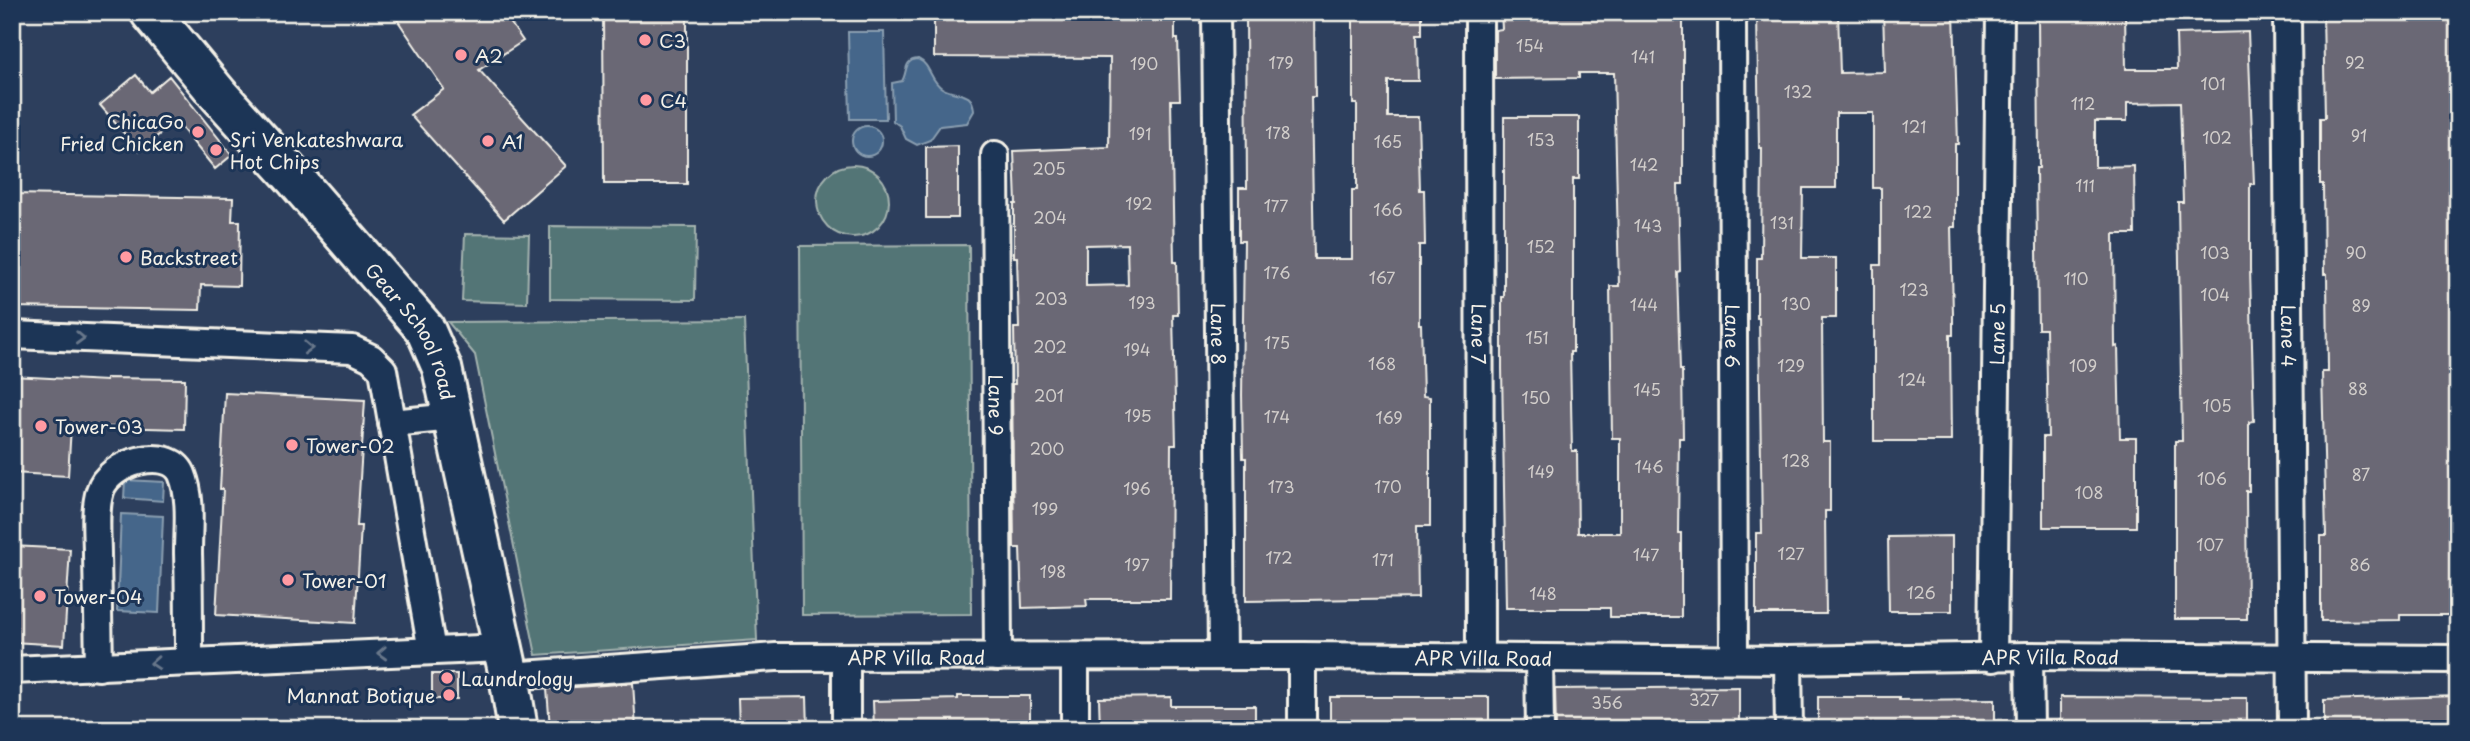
<svg xmlns="http://www.w3.org/2000/svg" width="2470" height="741" viewBox="0 0 2470 741" font-family="'Playpen Sans',sans-serif">
<style>
.green{fill:#537576;stroke:#a4b3af;stroke-width:2}
.water{fill:#44668a;stroke:#8a9eb0;stroke-width:2}
.building{fill:#6b6775;stroke:#f4f1e8;stroke-width:2;fill-rule:evenodd}
.lines{fill:none;stroke-linecap:round;stroke-linejoin:round}
.minor-casing{stroke:#f4f1e8;stroke-width:32}
.secondary-casing{stroke:#f4f1e8;stroke-width:44}
.minor{stroke:#1d3557;stroke-width:26}
.secondary{stroke:#1d3557;stroke-width:38}
.oneway{stroke:#68778a}
.poi-dot{fill:#ff9aa2;stroke:#1d3557;stroke-width:2.5}
.labels{text-anchor:middle;dominant-baseline:central;stroke-width:6;stroke-linejoin:round;paint-order:stroke}
.number-label{font-size:16px;fill:#d2cecb}
.poi-label{font-size:19px;fill:#f4f1e8;stroke:#1d3557;text-anchor:start}
.street-label{font-size:19px;fill:#f4f1e8;stroke:#1d3557}
</style>
<rect width="100%" height="100%" fill="#2d3f5d"/>
<filter id="ink" filterUnits="userSpaceOnUse"><feTurbulence type="fractalNoise" baseFrequency=".0143" numOctaves="2"/><feDisplacementMap in="SourceGraphic" scale="14" xChannelSelector="R" yChannelSelector="G"/><feConvolveMatrix kernelMatrix="1 2 1 2 8 2 1 2 1" color-interpolation-filters="sRGB"/></filter>
<g filter="url(#ink)">
<path class="green" d="M817 201a36 36 0 1 1 72 0a36 36 0 1 1-72 0Z
M550 226 696 227 695 300 550 299Z
M465 234 529 235 527 303 462 301Z
M969 245 971 614 802 615 800 246Z
M744 320 757 640 536 655 475 355 448 322Z"/>
<path class="water" d="M848 32H884L886 119H850Z
M918 59C931 65 930 81 942 88 956 97 973 89 974 111L967 123 940 126 930 140 917 145 906 139 900 126 893 121 892 83 902 81C908 72 903 60 918 59Z
M852 141a15 15 0 1 1 30 0a15 15 0 1 1-30 0Z
M125 480 164 482 163 501 124 498Z
M121 514 163 516 159 613 117 611Z"/>
<path class="building" d="M392 12H503L523 41 479 70 566 166 504 220 410 115 444 89Z
M603 12H687V184H604Z
M934 12H1175V39H1178L1180 100H1171L1174 262H1177L1178 315H1173L1176 445H1171L1170 599H1086L1087 606 1022 608 1020 548H1014L1012 384H1015L1014 328H1019L1017 257H1014V204H1016L1014 151 1109 147 1110 58 934 57ZM1127 244 1128 285 1086 286V245Z
M1246 12H1314L1315 97H1311L1314 259H1352V190H1357V104H1353V12H1422V34H1417L1418 81H1388V117H1418L1420 190H1424L1425 245H1419V324H1421L1423 396 1430 397V526H1417L1418 598 1246 601V458H1243L1242 395 1244 241H1239V188H1247Z
M1501 12H1683V184H1678L1680 271 1677 272 1680 370H1682L1683 438H1679L1678 533H1681V617H1610V608H1506L1502 368V297H1504V117H1579V179H1573V352H1570L1572 451H1577L1578 533H1620V438H1612L1610 286H1619L1614 73H1579V78L1495 79V30L1502 29Z
M1757 12H1838L1840 73 1885 72 1883 12H1954L1958 144H1955V227H1951L1953 314V335H1950L1951 441H1874V265H1881V188H1873V113H1836V188H1803L1802 258H1836V318H1822L1823 442H1830V511H1825L1826 614H1756V533H1762L1759 318H1757V258H1761L1762 148H1759Z
M2038 12H2125L2126 69H2177L2176 34 2248 32 2254 184H2250V269L2254 421 2249 422V491H2246L2247 619H2175V441H2182L2178 202H2183L2180 102 2127 103V121H2095V167L2134 166 2135 234H2114L2115 347 2118 346 2120 438H2136V527H2043V437H2048L2046 329H2038L2036 168H2039Z
M2323 12H2458V615H2400V620L2321 621V536H2326L2322 372H2328L2327 274H2324L2323 184H2320V118H2325Z
M136 75 150 92 169 76 232 155 215 169 176 121 139 151 100 105Z
M958 146V218H926V147Z
M12 194 233 198 232 221H240L239 286 201 285 200 310 12 307Z
M12 376 106 381V378L185 379 184 429 71 426 68 476 12 473Z
M225 393 365 400 357 526H361L355 623 216 615 223 489H220Z
M1952 536V611H1889L1888 537Z
M12 546 70 549 64 645 12 642Z
M432 674H457V699H432Z
M633 683 636 729H608V724L550 728 547 689Z
M1739 687V729H1556L1555 689Z
M958 696H1030V729H874L873 701 958 699Z
M2458 696V729H2324V700Z
M807 697 808 729H739L738 698Z
M1171 697V706H1255V729H1100L1099 698Z
M1330 697H1489V729H1330Z
M1818 697H1899V700L1995 699V729H1818Z
M2060 697 2247 698V729H2060Z"/>
<g class="lines">
<defs>
<g id="minor">
<path id="s1" d="M1216 12 1222 656"/>
<path id="s2" d="M1479 12 1480 657"/>
<path id="s3" d="M1732 12 1734 659"/>
<path id="s4" d="M2287 12 2292 729"/>
<path id="s5" d="M995 155 998 657"/>
<path d="M12 335 352 349 371 358 383 370 432 651"/>
<path d="M392 423 453 417"/>
<path d="M2029 656 2030 729"/>
<path d="M1075 657V729"/>
<path d="M1539 658 1540 729"/>
<path id="s6" d="M1993 658 2000 12"/>
<path d="M1788 660 1789 729"/>
<path d="M99 667C98 629 98 592 97 555 97 535 94 510 100 491 108 462 169 445 182 474 192 499 188 527 188 553 189 589 189 625 189 660"/>
<path d="M12 670 502 648"/>
<path id="s7" d="M509 676 776 657 1302 656 1788 660 2029 656 2458 659"/>
<path d="M846 729V657"/>
<path d="M1302 729V656"/>
</g>
<g id="secondary">
<path id="s8" d="M150 12 218 94 296 180 425 329 442 368 509 676 518 729"/>
</g>
</defs>
<use href="#minor" class="minor-casing"/>
<use href="#secondary" class="secondary-casing"/>
<use href="#minor" class="minor"/>
<use href="#secondary" class="secondary"/>
</g>
<defs><path id="oneway-chevron" d="M-2-3.5L2.5 0L-2 3.5" fill="none" stroke-width="1.6" stroke-linecap="round" stroke-linejoin="round" transform="scale(1.75)"/></defs>
<g class="oneway">
<use href="#oneway-chevron" transform="translate(80 338) rotate(2)"/>
<use href="#oneway-chevron" transform="translate(308 348) rotate(2)"/>
<use href="#oneway-chevron" transform="translate(382 653) rotate(178)"/>
<use href="#oneway-chevron" transform="translate(155 663) rotate(176)"/>
</g>
</g>
<g class="poi-dot">
<circle cx="645" cy="40" r="7"/>
<circle cx="461" cy="55" r="7"/>
<circle cx="646" cy="100" r="7"/>
<circle cx="198" cy="132" r="7"/>
<circle cx="488" cy="141" r="7"/>
<circle cx="216" cy="150" r="7"/>
<circle cx="126" cy="257" r="7"/>
<circle cx="41" cy="426" r="7"/>
<circle cx="292" cy="445" r="7"/>
<circle cx="288" cy="580" r="7"/>
<circle cx="40" cy="596" r="7"/>
<circle cx="447" cy="678" r="7"/>
<circle cx="449" cy="695" r="7"/>
</g>
<g class="labels">
<g class="number-label">
<text x="1530" y="45">154</text>
<text x="1643" y="56">141</text>
<text x="1281" y="62">179</text>
<text x="2355" y="62">92</text>
<text x="1144" y="63">190</text>
<text x="2213" y="83">101</text>
<text x="1798" y="91">132</text>
<text x="2083" y="103">112</text>
<text x="1914" y="126">121</text>
<text x="1278" y="132">178</text>
<text x="1140" y="133">191</text>
<text x="2359" y="135">91</text>
<text x="2217" y="137">102</text>
<text x="1541" y="139">153</text>
<text x="1388" y="141">165</text>
<text x="1644" y="164">142</text>
<text x="1049" y="168">205</text>
<text x="2085" y="185">111</text>
<text x="1139" y="203">192</text>
<text x="1276" y="205">177</text>
<text x="1388" y="209">166</text>
<text x="1918" y="211">122</text>
<text x="1050" y="217">204</text>
<text x="1782" y="222">131</text>
<text x="1648" y="225">143</text>
<text x="1541" y="246">152</text>
<text x="2215" y="252">103</text>
<text x="2356" y="252">90</text>
<text x="1277" y="272">176</text>
<text x="1382" y="277">167</text>
<text x="2076" y="278">110</text>
<text x="1914" y="289">123</text>
<text x="2215" y="294">104</text>
<text x="1051" y="298">203</text>
<text x="1142" y="302">193</text>
<text x="1796" y="303">130</text>
<text x="1644" y="304">144</text>
<text x="2361" y="305">89</text>
<text x="1537" y="337">151</text>
<text x="1277" y="342">175</text>
<text x="1050" y="346">202</text>
<text x="1137" y="349">194</text>
<text x="1382" y="363">168</text>
<text x="1791" y="365">129</text>
<text x="2083" y="365">109</text>
<text x="1912" y="379">124</text>
<text x="2358" y="388">88</text>
<text x="1647" y="389">145</text>
<text x="1049" y="395">201</text>
<text x="1536" y="397">150</text>
<text x="2217" y="405">105</text>
<text x="1138" y="415">195</text>
<text x="1277" y="416">174</text>
<text x="1389" y="417">169</text>
<text x="1047" y="448">200</text>
<text x="1796" y="460">128</text>
<text x="1649" y="466">146</text>
<text x="1541" y="471">149</text>
<text x="2361" y="474">87</text>
<text x="2212" y="478">106</text>
<text x="1281" y="486">173</text>
<text x="1388" y="486">170</text>
<text x="1137" y="488">196</text>
<text x="2089" y="492">108</text>
<text x="1045" y="508">199</text>
<text x="2210" y="544">107</text>
<text x="1791" y="553">127</text>
<text x="1646" y="554">147</text>
<text x="1279" y="557">172</text>
<text x="1383" y="559">171</text>
<text x="1137" y="564">197</text>
<text x="2360" y="564">86</text>
<text x="1053" y="571">198</text>
<text x="1921" y="592">126</text>
<text x="1543" y="593">148</text>
<text x="1704" y="699">327</text>
<text x="1607" y="702">356</text>
</g>
<g class="poi-label">
<text x="659" y="40">C3</text>
<text x="475" y="55">A2</text>
<text x="660" y="100">C4</text>
<text x="184" y="121" text-anchor="end">ChicaGo<tspan x="184" dy="22">Fried Chicken</tspan></text>
<text x="230" y="139">Sri Venkateshwara<tspan x="230" dy="22">Hot Chips</tspan></text>
<text x="502" y="141">A1</text>
<text x="140" y="257">Backstreet</text>
<text x="55" y="426">Tower-03</text>
<text x="306" y="445">Tower-02</text>
<text x="302" y="580">Tower-01</text>
<text x="54" y="596">Tower-04</text>
<text x="461" y="678">Laundrology</text>
<text x="435" y="695" text-anchor="end">Mannat Botique</text>
</g>
<g class="street-label">
<text stroke="none"><textPath href="#s8" startOffset="415">Gear School road</textPath></text>
<text stroke="none"><textPath href="#s1" startOffset="322">Lane 8</textPath></text>
<text stroke="none"><textPath href="#s2" startOffset="322">Lane 7</textPath></text>
<text stroke="none"><textPath href="#s6" startOffset="324">Lane 5</textPath></text>
<text stroke="none"><textPath href="#s4" startOffset="324">Lane 4</textPath></text>
<text stroke="none"><textPath href="#s3" startOffset="324">Lane 6</textPath></text>
<text stroke="none"><textPath href="#s5" startOffset="250">Lane 9</textPath></text>
<text stroke="none"><textPath href="#s7" startOffset="408">APR Villa Road</textPath></text>
<text stroke="none"><textPath href="#s7" startOffset="975">APR Villa Road</textPath></text>
<text stroke="none"><textPath href="#s7" startOffset="1542">APR Villa Road</textPath></text>
</g>
</g>
<rect width="2470" height="741" fill="none" stroke="#1d3557" stroke-width="42"/>
<rect x="21" y="21" width="2428" height="699" fill="none" stroke="#f4f1e8" stroke-width="2.5" filter="url(#ink)"/>
</svg>
